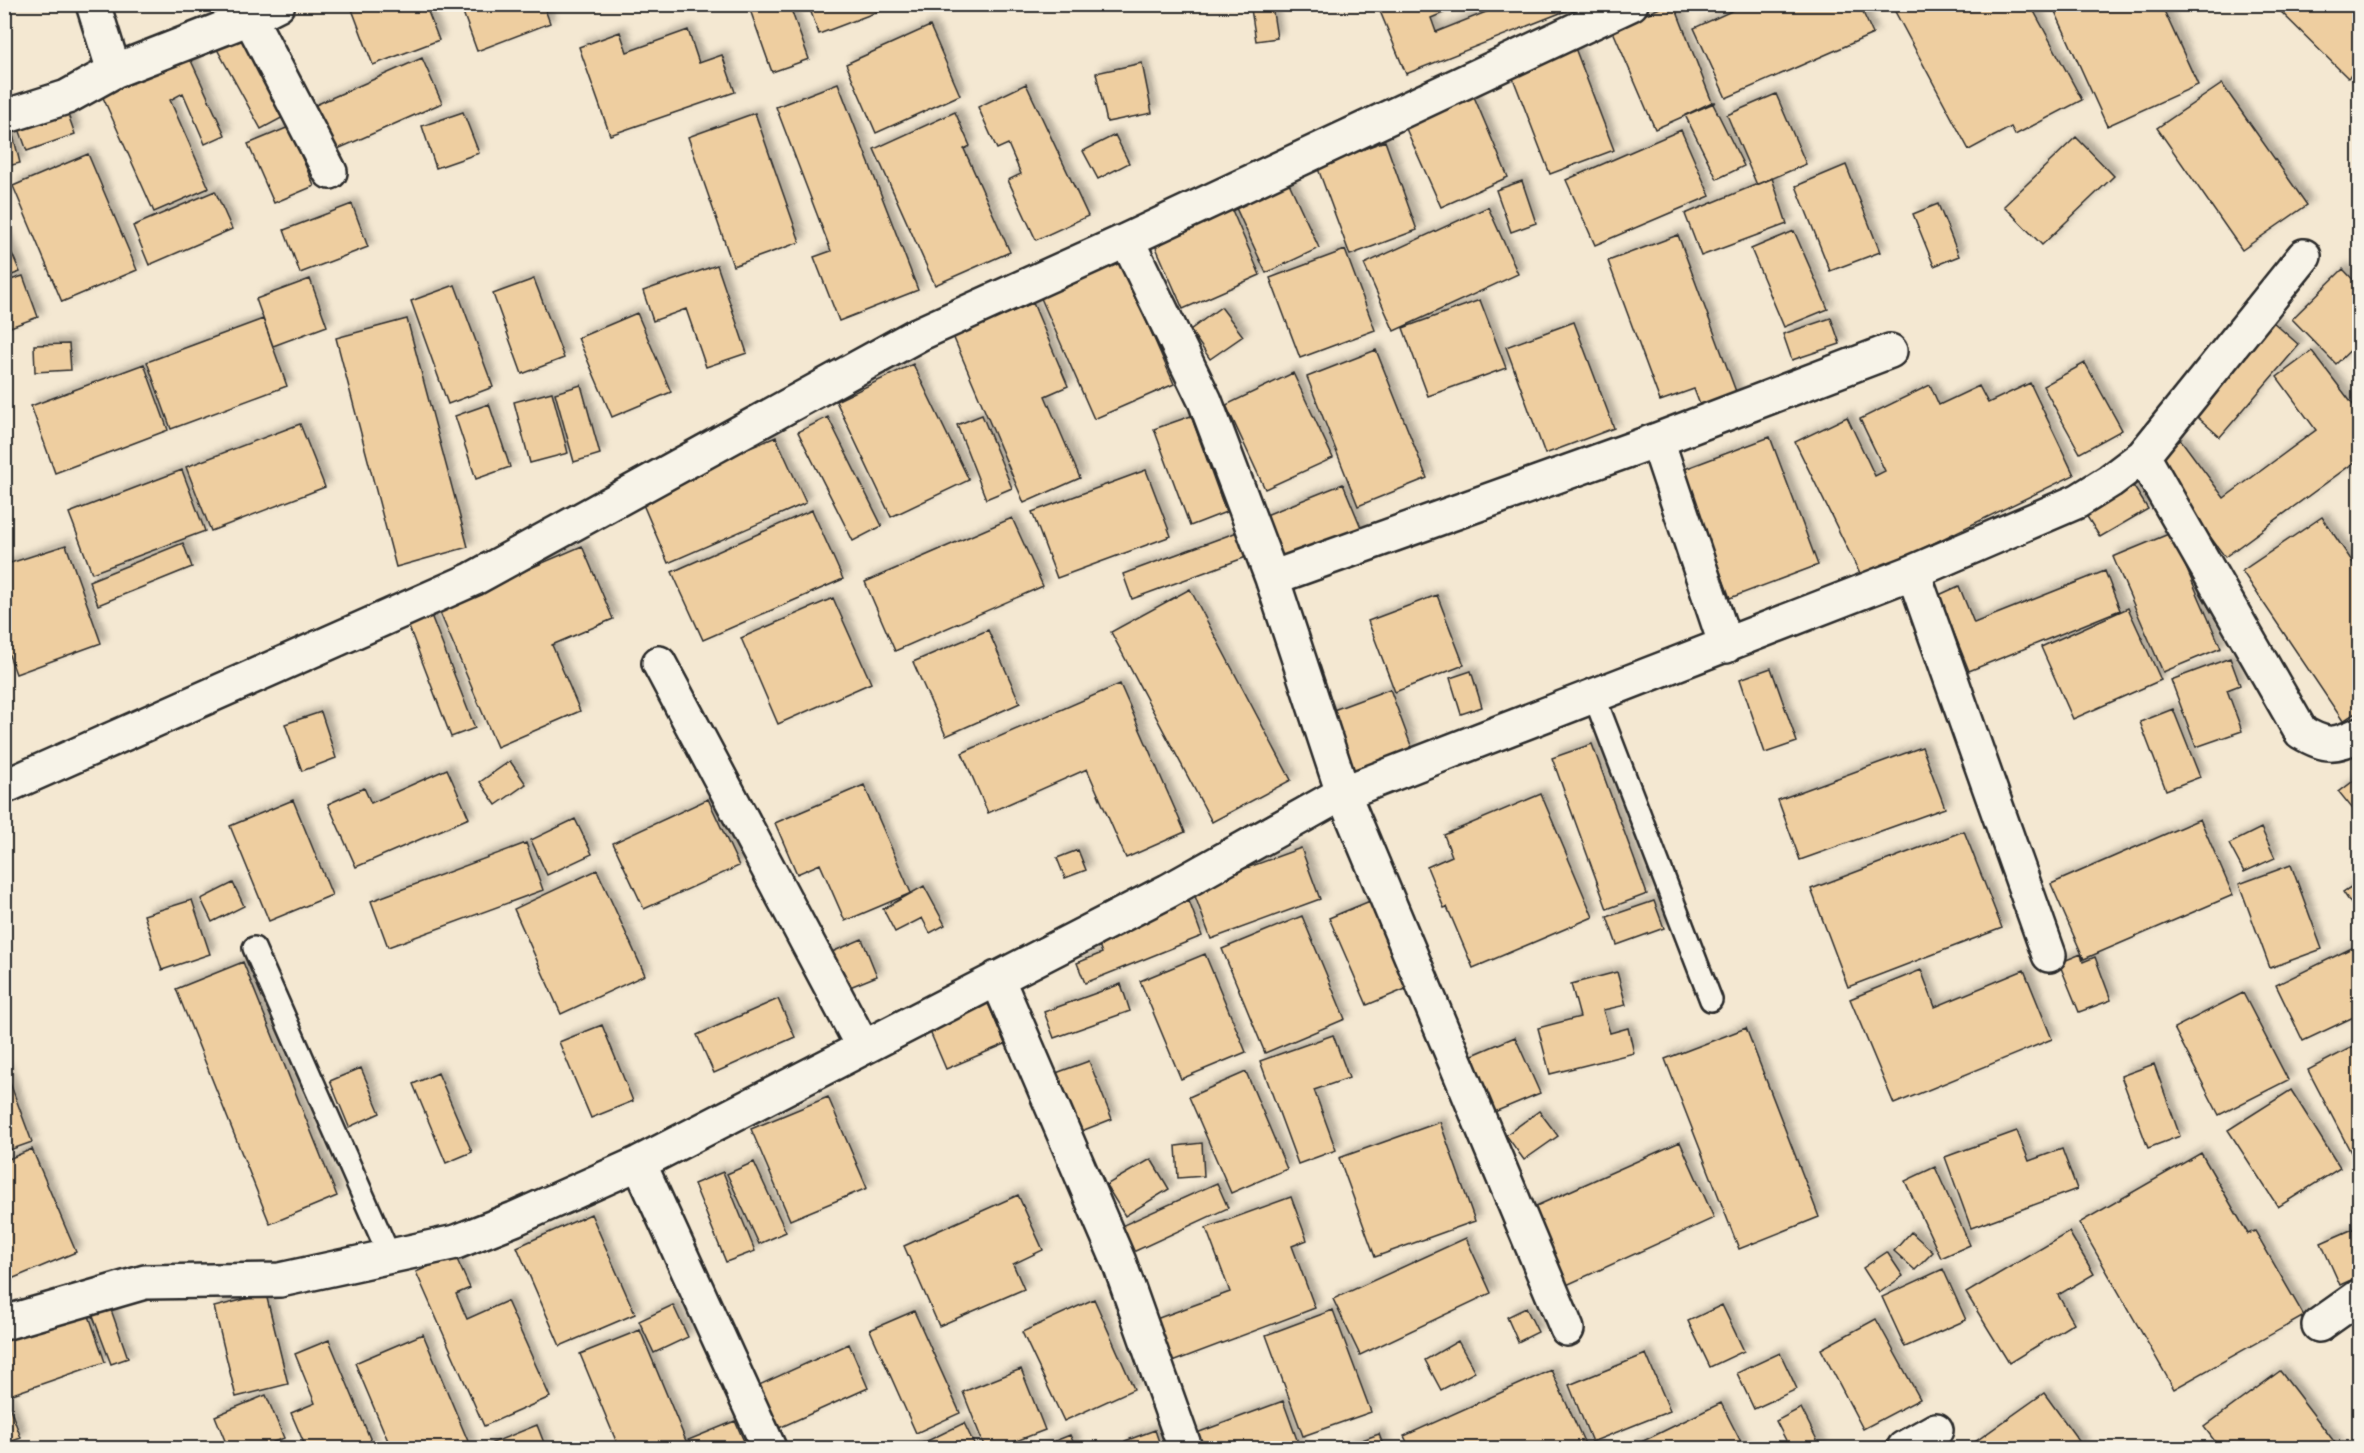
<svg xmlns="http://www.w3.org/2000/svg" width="2364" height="1453" viewBox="0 0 2364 1453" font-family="Kalam,sans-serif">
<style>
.building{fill:#eecea0;stroke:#2b2b2b;stroke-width:1.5;filter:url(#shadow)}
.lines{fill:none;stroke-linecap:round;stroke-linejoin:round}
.service-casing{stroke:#2b2b2b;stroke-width:26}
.minor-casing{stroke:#2b2b2b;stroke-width:38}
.service{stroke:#f7f3e8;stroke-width:21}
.minor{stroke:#f7f3e8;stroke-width:33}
</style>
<defs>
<filter id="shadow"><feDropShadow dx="5.5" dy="-5.5" stdDeviation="3" flood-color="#0004"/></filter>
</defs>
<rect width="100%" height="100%" fill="#f4e8d2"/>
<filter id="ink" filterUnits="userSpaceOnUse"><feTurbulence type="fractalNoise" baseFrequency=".0167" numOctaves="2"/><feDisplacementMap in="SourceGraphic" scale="12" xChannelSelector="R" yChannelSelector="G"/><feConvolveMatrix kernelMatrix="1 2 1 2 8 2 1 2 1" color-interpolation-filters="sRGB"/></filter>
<g filter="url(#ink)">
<path class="building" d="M350 4H425L439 40 373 65Z
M460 4H543L550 23 477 51Z
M748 4H789L809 59 772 72Z
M808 4H898L819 34Z
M1377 4H1465L1431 18 1436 32 1506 4H1583L1406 74Z
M1669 4H1674L1712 102H1716L1655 129 1612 29Z
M1747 4H1859L1873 34 1726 98 1694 28Z
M1891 4H2030L2082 100 2015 135 2011 127 1969 150Z
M2065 4H2161L2198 85 2107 126 2054 9Z
M2273 4H2360V67L2348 78Z
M1272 6 1277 38 1256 41 1251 9Z
M930 26 960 95 876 133 846 64Z
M688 30 699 63 722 55 735 92 610 135 579 47 620 32 627 52Z
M245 34 289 114 261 129 217 49Z
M1575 48 1614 150 1550 174 1511 73Z
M188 54 225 135 205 144 183 93 170 100 209 188 154 212 101 93Z
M422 58 442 103 331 152 311 107Z
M1142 63 1152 113 1107 122 1096 73Z
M838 83 918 290 839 321 814 257 831 251 776 107Z
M1026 84 1088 216 1036 240 1008 180 1021 174 1008 144 997 149 978 107Z
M2222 84 2307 205 2242 250 2157 128Z
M1472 92 1508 177 1441 207 1403 122Z
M1776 94 1806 164 1757 185 1727 115Z
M1712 102 1744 166 1717 179 1685 115Z
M65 106 75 134 27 151 17 123Z
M463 112 479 153 436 168 422 126Z
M955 112 970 146 964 149 1010 252 935 285 874 149Z
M755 113 800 242 733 266 688 137Z
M289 127 314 186 274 203 248 144Z
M1681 130 1710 196 1595 245 1566 180Z
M12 131 20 163 4 167V133Z
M1115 135 1129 163 1098 179 1083 151Z
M2076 137 2114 176 2042 245 2004 206Z
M1385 141 1417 230 1350 255 1317 166Z
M88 154 137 270 62 302 13 186Z
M1846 165 1880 252 1830 271 1796 186Z
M1772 178 1787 224 1701 256 1685 214Z
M1522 181 1536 223 1511 232 1496 190Z
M1289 183 1319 248 1266 273 1236 208Z
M215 191 232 229 149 265 133 226Z
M1229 203 1260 275 1183 309 1151 236Z
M352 204 368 247 300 273 284 230Z
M1938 204 1959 256 1934 266 1913 214Z
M1488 207 1518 274 1394 331 1364 264Z
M1794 231 1828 309 1784 327 1751 249Z
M4 235 20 272 4 278Z
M1678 235 1738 397 1702 410 1694 389 1660 401 1608 261Z
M1345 250 1375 330 1300 358 1270 278Z
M1117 254 1174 384 1094 419 1037 289Z
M717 265 747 353 706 367 686 309 653 321 643 291Z
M2343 269 2360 287V341L2336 364 2292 319Z
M23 276 38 317 5 329 4 282Z
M310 279 327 326 273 346 256 299Z
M534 279 564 358 522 374 493 294Z
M455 285 493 387 448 404 411 301Z
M1480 300 1506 368 1428 396 1403 328Z
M1033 303 1068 386 1045 396 1080 478 1024 503 953 336Z
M1221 307 1243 336 1210 359 1190 330Z
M637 313 671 392 612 417 578 338Z
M1831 318 1840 344 1792 360 1783 334Z
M263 319 287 386 171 429 147 362Z
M407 319 468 547 396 567 336 338Z
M1574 322 1614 428 1545 454 1506 347Z
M2273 322 2299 345 2220 437 2194 414Z
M69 344 71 370 35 372 34 345Z
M1376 350 1427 478 1358 506 1307 377Z
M2312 351 2360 414V458L2225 557 2154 460 2181 440 2224 498 2316 430 2277 377Z
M2085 363 2122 430 2080 453 2043 386Z
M144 364 168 430 55 473 31 406Z
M913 364 969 480 891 517 836 401Z
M1293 373 1333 458 1265 489 1226 405Z
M2030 383 2074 475 1862 578 1795 442 1847 417 1875 476 1885 471 1860 419 1930 385 1939 405 1979 386 1988 403Z
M581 385 600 454 574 462 555 393Z
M552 392 568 453 530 463 514 402Z
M489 404 510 467 476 479 455 416Z
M982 415 1012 488 986 499 957 425Z
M1191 416 1226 512 1190 526 1154 429Z
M828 417 882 526 853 541 798 432Z
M300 424 325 487 211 531 186 467Z
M776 437 806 503 668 563 639 495Z
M1770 437 1818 565 1730 598 1682 470Z
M182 470 205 531 92 573 69 513Z
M1146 470 1171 536 1057 578 1032 512Z
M1343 484 1365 537 1282 570 1261 517Z
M2132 484 2148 509 2100 537 2084 512Z
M812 510 843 579 703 640 672 572Z
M2322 517 2360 573V710L2343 721 2242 571Z
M1012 518 1043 586 895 651 865 582Z
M1240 531 1249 556 1132 599 1123 574Z
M2171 533 2221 648 2163 672 2113 557Z
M183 543 192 567 98 605 89 581Z
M66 545 101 643 16 674 4 641V565Z
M582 546 613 619 552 645 580 711 497 747 438 608Z
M2105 571 2120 610 1969 671 1939 595 1959 586 1974 623Z
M1190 589 1291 780 1212 822 1111 632Z
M1437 595 1464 665 1395 692 1368 621Z
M833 598 871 683 778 724 741 638Z
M427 605 475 728 451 737 404 614Z
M2128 608 2161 680 2073 719 2041 647Z
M988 630 1020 703 946 736 913 662Z
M2230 658 2240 685 2227 690 2242 731 2196 747 2171 680Z
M1771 668 1797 742 1765 753 1740 679Z
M1471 671 1482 707 1461 714 1450 678Z
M1120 684 1185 832 1126 858 1087 769 988 813 962 753Z
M1390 689 1413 751 1351 774 1328 712Z
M2173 709 2200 777 2166 790 2140 722Z
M321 712 336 758 302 771 285 724Z
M1592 744 1647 894 1607 909 1552 758Z
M1922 747 1945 808 1800 860 1778 800Z
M510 761 526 784 496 805 480 782Z
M447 769 469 818 356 867 328 804 364 788 371 803Z
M2360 776V818L2339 792Z
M864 785 911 893 845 921 820 864 797 874 775 823Z
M1541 794 1593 917 1473 968 1447 907 1444 908 1427 867 1452 856 1444 835Z
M708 799 739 866 644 909 613 843Z
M293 800 332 895 269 921 230 826Z
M575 819 592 854 547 875 531 840Z
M2200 819 2233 895 2084 959 2051 884Z
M2261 828 2275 858 2244 872 2229 844Z
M1964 831 2002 928 1848 987 1811 889Z
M526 843 543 890 388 947 371 901Z
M1301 848 1320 899 1211 939 1192 888Z
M1078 850 1086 870 1065 878 1057 858Z
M2291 865 2322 949 2270 968 2239 884Z
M597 870 645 975 561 1014 514 909Z
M2360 881V917L2343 892Z
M233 883 244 906 212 922 201 899Z
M924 886 945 925 930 933 922 918 895 932 883 909Z
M192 900 210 954 162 970 144 915Z
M1189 901 1202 936 1085 983 1077 963 1102 953 1096 937Z
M1370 901 1408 988 1367 1005 1329 918Z
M1654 901 1664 928 1617 945 1607 917Z
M1302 916 1345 1019 1265 1053 1222 949Z
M862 939 877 976 840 991 825 955Z
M2360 944V1014L2303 1041 2276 985Z
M1205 954 1246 1052 1181 1079 1140 981Z
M2081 954 2083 962 2095 957 2111 1000 2079 1012 2059 963Z
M243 962 337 1196 270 1224 176 989Z
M1921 970 1935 1007 2024 970 2052 1039 1894 1104 1850 999Z
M1617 972 1626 1005 1603 1010 1610 1033 1628 1028 1634 1053 1550 1074 1538 1028 1580 1017 1571 984Z
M1121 984 1130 1011 1054 1038 1044 1012Z
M2243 993 2288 1080 2219 1115 2174 1028Z
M778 999 795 1037 714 1073 697 1035Z
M987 1001 1005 1044 946 1069 928 1027Z
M602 1025 633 1101 591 1118 559 1042Z
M1746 1028 1819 1217 1739 1249 1665 1059Z
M1333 1035 1349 1078 1314 1090 1336 1150 1298 1164 1260 1061Z
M1515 1037 1540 1093 1492 1113 1468 1057Z
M2360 1043V1165L2358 1166 2308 1070Z
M1089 1061 1112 1119 1079 1132 1056 1073Z
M2154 1064 2180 1136 2148 1148 2121 1076Z
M4 1067 32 1142 4 1152Z
M361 1068 380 1113 349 1127 330 1081Z
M1246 1072 1287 1169 1231 1193 1189 1097Z
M438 1073 472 1152 446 1163 413 1084Z
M2291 1090 2340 1168 2278 1207 2228 1130Z
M828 1097 867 1188 790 1220 751 1129Z
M1539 1111 1558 1136 1524 1160 1506 1135Z
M1440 1122 1475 1221 1375 1257 1339 1158Z
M2017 1131 2029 1161 2062 1149 2077 1189 1971 1228 1945 1157Z
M1680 1142 1714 1218 1560 1288 1525 1211Z
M1202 1143 1204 1176 1178 1178 1176 1146Z
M32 1149 76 1252 9 1280 4 1269V1161Z
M2201 1153 2248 1234 2255 1231 2304 1316 2174 1389 2079 1223Z
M1151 1159 1169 1189 1125 1216 1106 1185Z
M754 1162 786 1232 759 1244 727 1174Z
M1935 1167 1970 1245 1941 1258 1905 1181Z
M723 1172 755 1251 726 1262 694 1184Z
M1217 1183 1228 1208 1131 1253 1119 1227Z
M1018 1195 1043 1250 1013 1264 1024 1289 939 1326 904 1246Z
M1291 1197 1307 1240 1292 1246 1315 1308 1172 1362 1156 1319 1230 1292 1206 1228Z
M591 1214 635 1314 560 1346 517 1247Z
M2360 1226V1276L2340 1285 2321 1243Z
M1911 1232 1933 1252 1915 1270 1894 1251Z
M2069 1232 2094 1274 2058 1295 2074 1323 2009 1363 1966 1293Z
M1466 1238 1491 1293 1360 1355 1333 1299Z
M1887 1252 1903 1276 1879 1293 1863 1268Z
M455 1255 470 1288 456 1294 467 1319 507 1301 550 1397 484 1426 416 1272Z
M1943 1269 1966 1320 1905 1347 1882 1297Z
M266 1294 288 1384 236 1397 214 1307Z
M1094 1299 1134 1389 1064 1421 1022 1332Z
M109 1304 128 1358 111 1364 91 1311Z
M673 1305 688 1337 654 1353 639 1321Z
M1722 1305 1744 1351 1710 1367 1688 1321Z
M86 1307 105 1362 7 1396 4 1387V1335Z
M1526 1308 1538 1332 1518 1342 1507 1317Z
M1333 1310 1371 1412 1303 1436 1266 1335Z
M914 1311 960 1413 916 1433 870 1330Z
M1876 1319 1920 1399 1863 1429 1821 1349Z
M640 1330 686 1441 735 1421 747 1448H619L580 1354Z
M423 1334 470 1446 463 1448H391L355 1363Z
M329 1340 374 1448H306L291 1413 315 1403 295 1354Z
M1458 1341 1475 1372 1441 1390 1425 1360Z
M849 1344 868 1388 779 1428 759 1385Z
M1780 1353 1797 1389 1754 1409 1737 1373Z
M1646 1354 1670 1411 1592 1442 1569 1385Z
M1021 1369 1045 1430 998 1448H985L963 1392Z
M1551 1370 1586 1446 1581 1448H1410L1404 1436Z
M2280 1371 2339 1448H2220L2204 1427Z
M4 1392 21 1438 4 1444Z
M2044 1393 2084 1448H1980L1975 1442Z
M266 1395 284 1438 258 1448H228L215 1416Z
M1283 1401 1300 1448H1199L1194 1434Z
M1721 1403 1744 1448H1629Z
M1801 1408 1821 1448H1790L1776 1421Z
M964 1423 976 1448H913Z
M537 1425 546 1448H480Z
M1155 1430 1161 1448H1128L1125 1441Z
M1379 1434 1384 1448H1340Z
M1070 1435 1076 1448H1038Z"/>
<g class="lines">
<defs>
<path id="service" d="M1594 696 1711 1000
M254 948 390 1257"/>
<path id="minor" d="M93 4 114 71
M250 18 330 172
M4 117 67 97 114 71 250 18 278 4
M1127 240 1205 401 1272 578 1343 793 1567 1329
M1657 440 1726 646
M2143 456 2301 732C2326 747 2334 746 2360 734
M1913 572 2049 955
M1272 578 1657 440 1890 351
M659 663 863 1047
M4 787 473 579 919 334 1127 240 1631 4
M997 978 1119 1262 1185 1448
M639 1163 769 1448
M4 1323 145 1282 280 1280 456 1242 514 1219 639 1163 1168 891 1343 793 1913 572 2078 501 2110 481 2143 456 2304 256
M2319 1325 2360 1296
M1904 1448 1936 1430"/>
</defs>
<use href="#service" class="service-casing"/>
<use href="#minor" class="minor-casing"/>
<use href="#service" class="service"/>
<use href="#minor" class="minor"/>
</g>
</g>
<rect width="2364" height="1453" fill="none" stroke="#f7f3e8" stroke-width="24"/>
<rect x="12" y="12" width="2340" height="1429" fill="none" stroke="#2b2b2b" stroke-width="2" filter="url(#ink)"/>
</svg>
